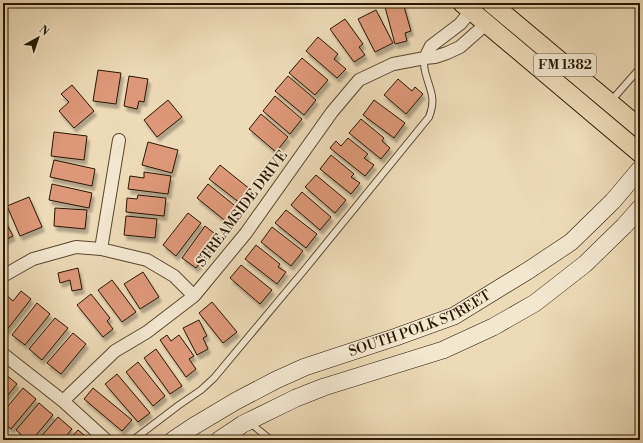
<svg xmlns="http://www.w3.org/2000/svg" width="643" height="443" viewBox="0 0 643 443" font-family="'Libre Bodoni',serif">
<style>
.building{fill:#dd9879;stroke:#281801;filter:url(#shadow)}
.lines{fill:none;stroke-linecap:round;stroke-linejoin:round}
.service-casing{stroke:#59482e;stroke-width:8}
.minor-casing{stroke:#59482e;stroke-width:14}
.secondary-casing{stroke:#281801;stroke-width:18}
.primary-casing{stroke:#281801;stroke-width:20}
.service{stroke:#f3e7d0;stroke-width:6}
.minor{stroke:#f3e7d0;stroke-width:12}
.secondary{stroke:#f3e7d0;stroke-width:17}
.primary{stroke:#eddab7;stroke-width:18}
.labels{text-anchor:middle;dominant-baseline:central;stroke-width:3.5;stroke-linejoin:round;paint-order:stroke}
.shield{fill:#f3e7d0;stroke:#65563f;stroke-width:1}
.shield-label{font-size:13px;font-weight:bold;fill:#281801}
.street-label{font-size:14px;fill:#281801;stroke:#f3e7d0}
</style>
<defs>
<filter id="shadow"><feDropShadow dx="2.5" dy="4.5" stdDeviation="1" flood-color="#0004"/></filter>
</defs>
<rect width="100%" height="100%" fill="#eddab7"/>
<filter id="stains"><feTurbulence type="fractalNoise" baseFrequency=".005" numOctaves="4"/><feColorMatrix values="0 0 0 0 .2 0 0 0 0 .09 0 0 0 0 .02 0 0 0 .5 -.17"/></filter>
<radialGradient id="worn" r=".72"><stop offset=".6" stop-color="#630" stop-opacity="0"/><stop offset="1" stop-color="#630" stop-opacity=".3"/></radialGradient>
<path class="building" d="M403 3 411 31 405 33 407 41 395 44 385 7Z
M376 10 393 43 375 52 358 19Z
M345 19 363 44 359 47 365 55 354 62 330 29Z
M318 37 338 54 334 59 346 69 337 78 306 51Z
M302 58 328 80 315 95 289 73Z
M98 70 121 73 116 104 93 101Z
M129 76 148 79 144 102 139 101 137 109 124 106Z
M288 76 316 100 304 115 275 91Z
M398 79 412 91 415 87 423 94 406 114 384 95Z
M72 85 94 111 74 128 59 111 69 102 61 94Z
M275 96 302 119 290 134 263 111Z
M168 100 182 117 157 137 144 120Z
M374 100 405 123 394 138 363 115Z
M261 114 288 137 276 152 249 129Z
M361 119 384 138 382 141 390 148 381 159 349 133Z
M54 132 87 136 84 160 51 156Z
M348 138 368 154 364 158 374 165 365 176 330 148 336 141 341 146Z
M148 142 178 150 172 173 142 165Z
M331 155 354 174 351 177 360 183 351 194 320 169Z
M54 160 95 169 92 186 50 177Z
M220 165 251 190 240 203 209 179Z
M144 172 171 176 168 194 128 189 130 176 144 178Z
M316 175 346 200 335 213 305 187Z
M52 184 92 193 89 208 49 200Z
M208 184 239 209 228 223 197 198Z
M302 192 331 217 320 230 291 205Z
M138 195 166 198 164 216 126 212 127 198 137 199Z
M29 197 42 227 20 236 7 206Z
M55 208 87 210 85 229 54 226Z
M286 210 317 234 306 248 275 223Z
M188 213 201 223 176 256 163 245Z
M126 216 157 219 155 238 124 235Z
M3 217 13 236 3 241Z
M205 226 219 237 196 268 182 258Z
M272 227 303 251 291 266 261 242Z
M256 245 280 264 278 267 286 272 277 284 245 259Z
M241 265 272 290 260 304 230 278Z
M78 268 82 289 72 291 70 280 60 283 58 273Z
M143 272 159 297 140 309 124 284Z
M112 280 136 312 122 322 98 290Z
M21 291 31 299 6 331 3 328V297L5 294 13 301Z
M91 294 110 318 107 321 113 329 103 337 77 305Z
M212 302 237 332 223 343 199 313Z
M37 303 50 314 25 345 12 335Z
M55 318 68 328 42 360 29 349Z
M199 320 207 336 203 338 208 349 197 355 183 328Z
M73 333 86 344 61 374 47 363Z
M167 335 171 341 179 335 194 356 189 359 196 369 186 377 160 340Z
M156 349 182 386 170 394 144 358Z
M138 362 165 396 153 406 126 372Z
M4 373 17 384 3 401V374Z
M117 374 150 413 138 422 105 384Z
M23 388 36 399 11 429 3 422V412Z
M93 388 132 420 122 431 84 399Z
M39 403 53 415 32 440H27L16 430Z
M58 417 72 429 63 440H38Z
M78 430 90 440H69Z"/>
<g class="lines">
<defs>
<path id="service" d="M611 101 640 68
M249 422 271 440
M133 440 179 405 201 390 214 378 306 268 429 117C437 97 429 89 425 71 424 67 424 62 425 58"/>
<path id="minor" d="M425 58 431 46 460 24 471 11
M101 249 119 140
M3 276 33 259 76 247 101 249 147 260 174 276 194 296
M3 354 63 401 106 440
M63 401 115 351 147 332 194 296 246 233 332 112 359 80 393 64 425 58 435 57 447 53 460 47 486 24"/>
<g id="secondary">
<path id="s1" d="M173 440 194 426 236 401 276 380 305 367 396 337 454 316 529 270 571 242 613 201 640 169"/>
<path d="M219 440 243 424 296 398 324 387 443 350 493 327 535 303 585 264 624 226 640 208"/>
</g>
<path id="primary" d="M462 3 640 153
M491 3 640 128"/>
</defs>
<use href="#service" class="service-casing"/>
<use href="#minor" class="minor-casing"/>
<use href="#secondary" class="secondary-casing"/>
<use href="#primary" class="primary-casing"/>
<use href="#service" class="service"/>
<use href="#minor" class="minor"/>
<use href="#secondary" class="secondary"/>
<use href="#primary" class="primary"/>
</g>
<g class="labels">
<rect class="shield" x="534" y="54" width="62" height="22" rx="3"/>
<g class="shield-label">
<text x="565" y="65">FM 1382</text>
</g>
<g class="street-label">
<text transform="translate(242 209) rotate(-53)">STREAMSIDE DRIVE</text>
<text stroke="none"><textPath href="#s1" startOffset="274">SOUTH POLK STREET</textPath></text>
</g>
</g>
<rect width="643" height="443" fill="none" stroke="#eddab7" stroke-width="16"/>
<rect x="4" y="4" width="635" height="435" fill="none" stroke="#281801" stroke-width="2"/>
<rect x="8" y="8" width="627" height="427" fill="none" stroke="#281801"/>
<g transform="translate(38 38) rotate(40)" stroke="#f3e7d0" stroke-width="3" paint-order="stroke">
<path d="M0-3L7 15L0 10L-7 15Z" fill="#281801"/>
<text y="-6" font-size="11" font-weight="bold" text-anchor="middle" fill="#281801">N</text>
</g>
<rect width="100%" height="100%" filter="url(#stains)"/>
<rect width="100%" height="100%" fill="url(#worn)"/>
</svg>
